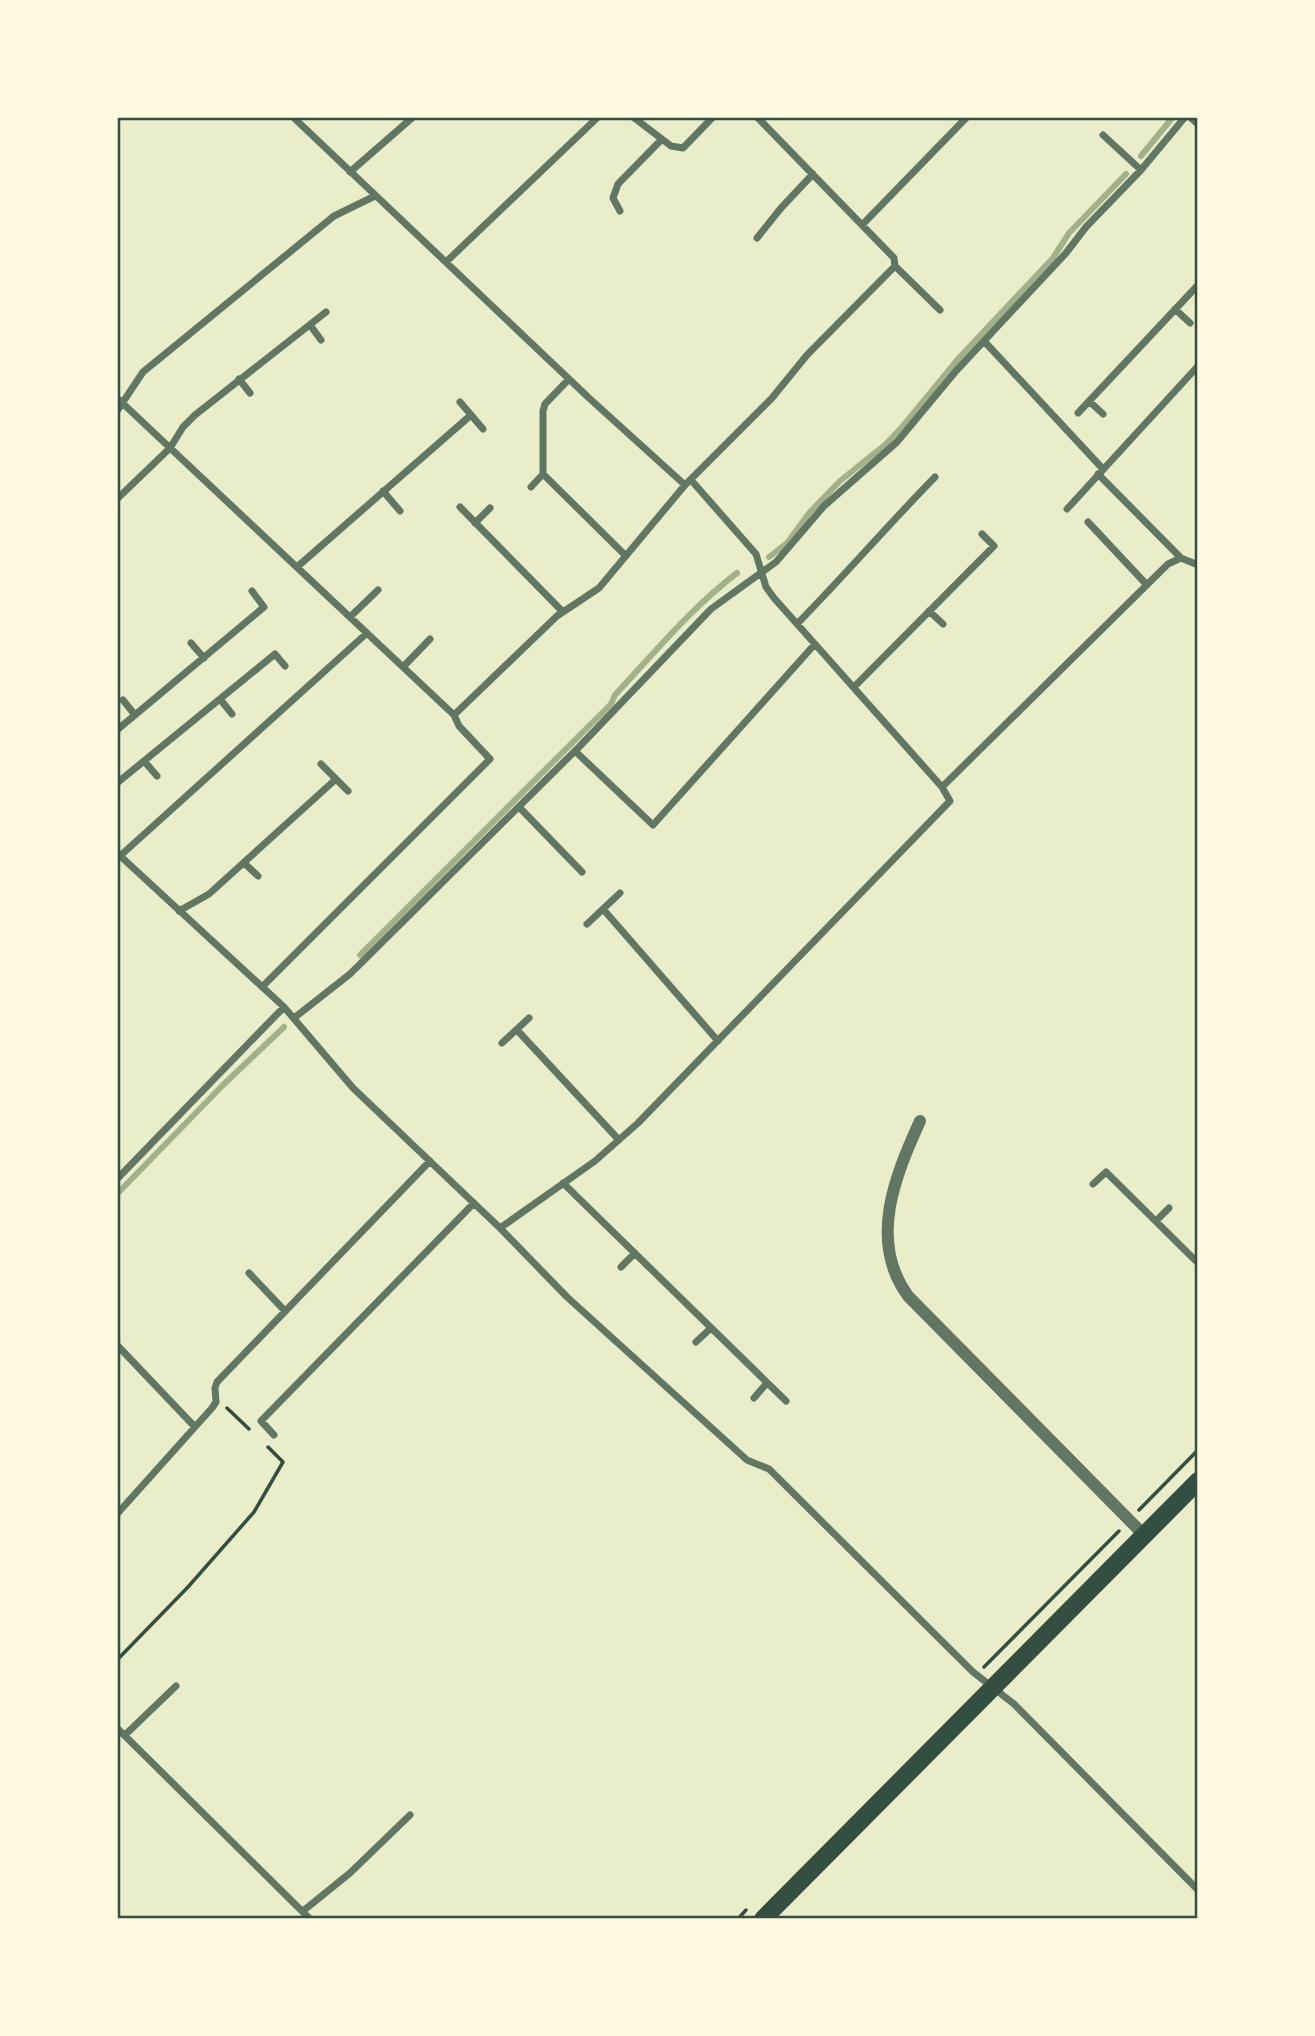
<svg xmlns="http://www.w3.org/2000/svg" width="1315" height="2036" viewBox="0 0 1315 2036" font-family="'Space Grotesk',sans-serif">
<style>
.lines{fill:none;stroke-linecap:round;stroke-linejoin:round}
.stream{stroke:#a3b18a;stroke-width:6}
.path{stroke:#344e41;stroke-width:3.5}
.minor{stroke:#617663;stroke-width:7}
.tertiary{stroke:#617663;stroke-width:12}
.primary{stroke:#344e41;stroke-width:18}
.neatline{fill:none;stroke:#344e41;stroke-width:2.5}
</style>
<rect width="100%" height="100%" fill="#e9edc9"/>
<g class="lines">
<path class="stream" d="M1141 156 1173 117
M769 557 787 543 810 512 840 481 886 444 903 426 959 358 1053 258 1069 233 1126 174
M360 955 611 704 615 695C654 653 691 608 737 573
M117 1194 223 1085 284 1027"/>
<path class="path" d="M227 1408 249 1429
M1139 1510 1198 1450
M117 1660 188 1587 254 1512 283 1462 268 1447
M984 1667 1119 1531
M738 1919 746 1910"/>
<path class="minor" d="M293 117 589 398 685 485
M633 117 671 146 683 148 713 117
M1190 117 1198 124
M1103 135 1141 170
M350 172 413 117
M620 211 613 198 618 184 662 139
M862 225 967 117
M757 238 781 208 813 174
M446 262 598 117
M895 266 940 310
M1175 309 1190 323
M310 325 321 340
M984 341 1103 469
M239 379 250 393
M117 398 454 715 557 616 599 588 685 485 772 398 807 355 895 266 894 258 757 117
M1089 401 1103 414
M460 402 483 429
M117 411 143 372 334 216 375 196
M1078 413 1198 285
M543 474V411L545 404 569 379
M1098 474 1181 558
M531 487 543 474 626 556
M383 491 400 511
M117 499 170 448 183 427 195 415 326 312
M460 507 563 612
M1067 509 1198 366
M1088 522 1147 585
M475 523 490 508
M297 567 471 415
M929 611 943 624
M350 617 378 590
M797 624C844 576 888 525 935 477
M191 643 204 658
M403 667 430 639
M854 687 994 546 982 534
M220 699 232 714
M123 700 135 715
M117 730 264 607 252 591
M575 751 653 825 815 644
M144 761 157 776
M321 764 348 791
M117 783 275 654 285 666
M942 787 1168 564 1181 558 1198 565
M519 807 582 872
M117 853 284 1007 353 1088 500 1228 567 1297 747 1460 769 1469 973 1672 1014 1704 1198 1890
M120 856 367 633
M244 863 258 876
M603 909 718 1041
M179 911 209 894 336 779
M587 924 620 893
M262 987 490 759 459 726 454 715
M294 1018 350 974 579 747 711 609 776 562 824 506 897 442 956 371 1066 253 1086 227 1141 170 1185 117
M517 1030 619 1140
M502 1043 529 1018
M117 1179 284 1007
M563 1183 786 1401
M1093 1184 1106 1172 1198 1263
M1156 1221 1169 1208
M500 1228 595 1161 638 1123 950 801 942 787 774 598 766 587 756 554 691 480
M621 1267 635 1253
M249 1273 285 1311
M696 1342 711 1328
M117 1345 195 1427
M754 1398 767 1383
M274 1435 261 1421 474 1203
M117 1514 212 1408 216 1402 215 1388 217 1382 430 1161
M117 1728 310 1919
M125 1735 176 1686
M303 1911 350 1873 410 1815"/>
<path class="tertiary" d="M920 1121C895 1176 868 1241 908 1296L1144 1535"/>
<path class="primary" d="M763 1919 1198 1481"/>
</g>
<rect width="1315" height="2036" fill="none" stroke="#fefae0" stroke-width="238"/>
<rect x="119" y="119" width="1077" height="1798" class="neatline"/>
</svg>
